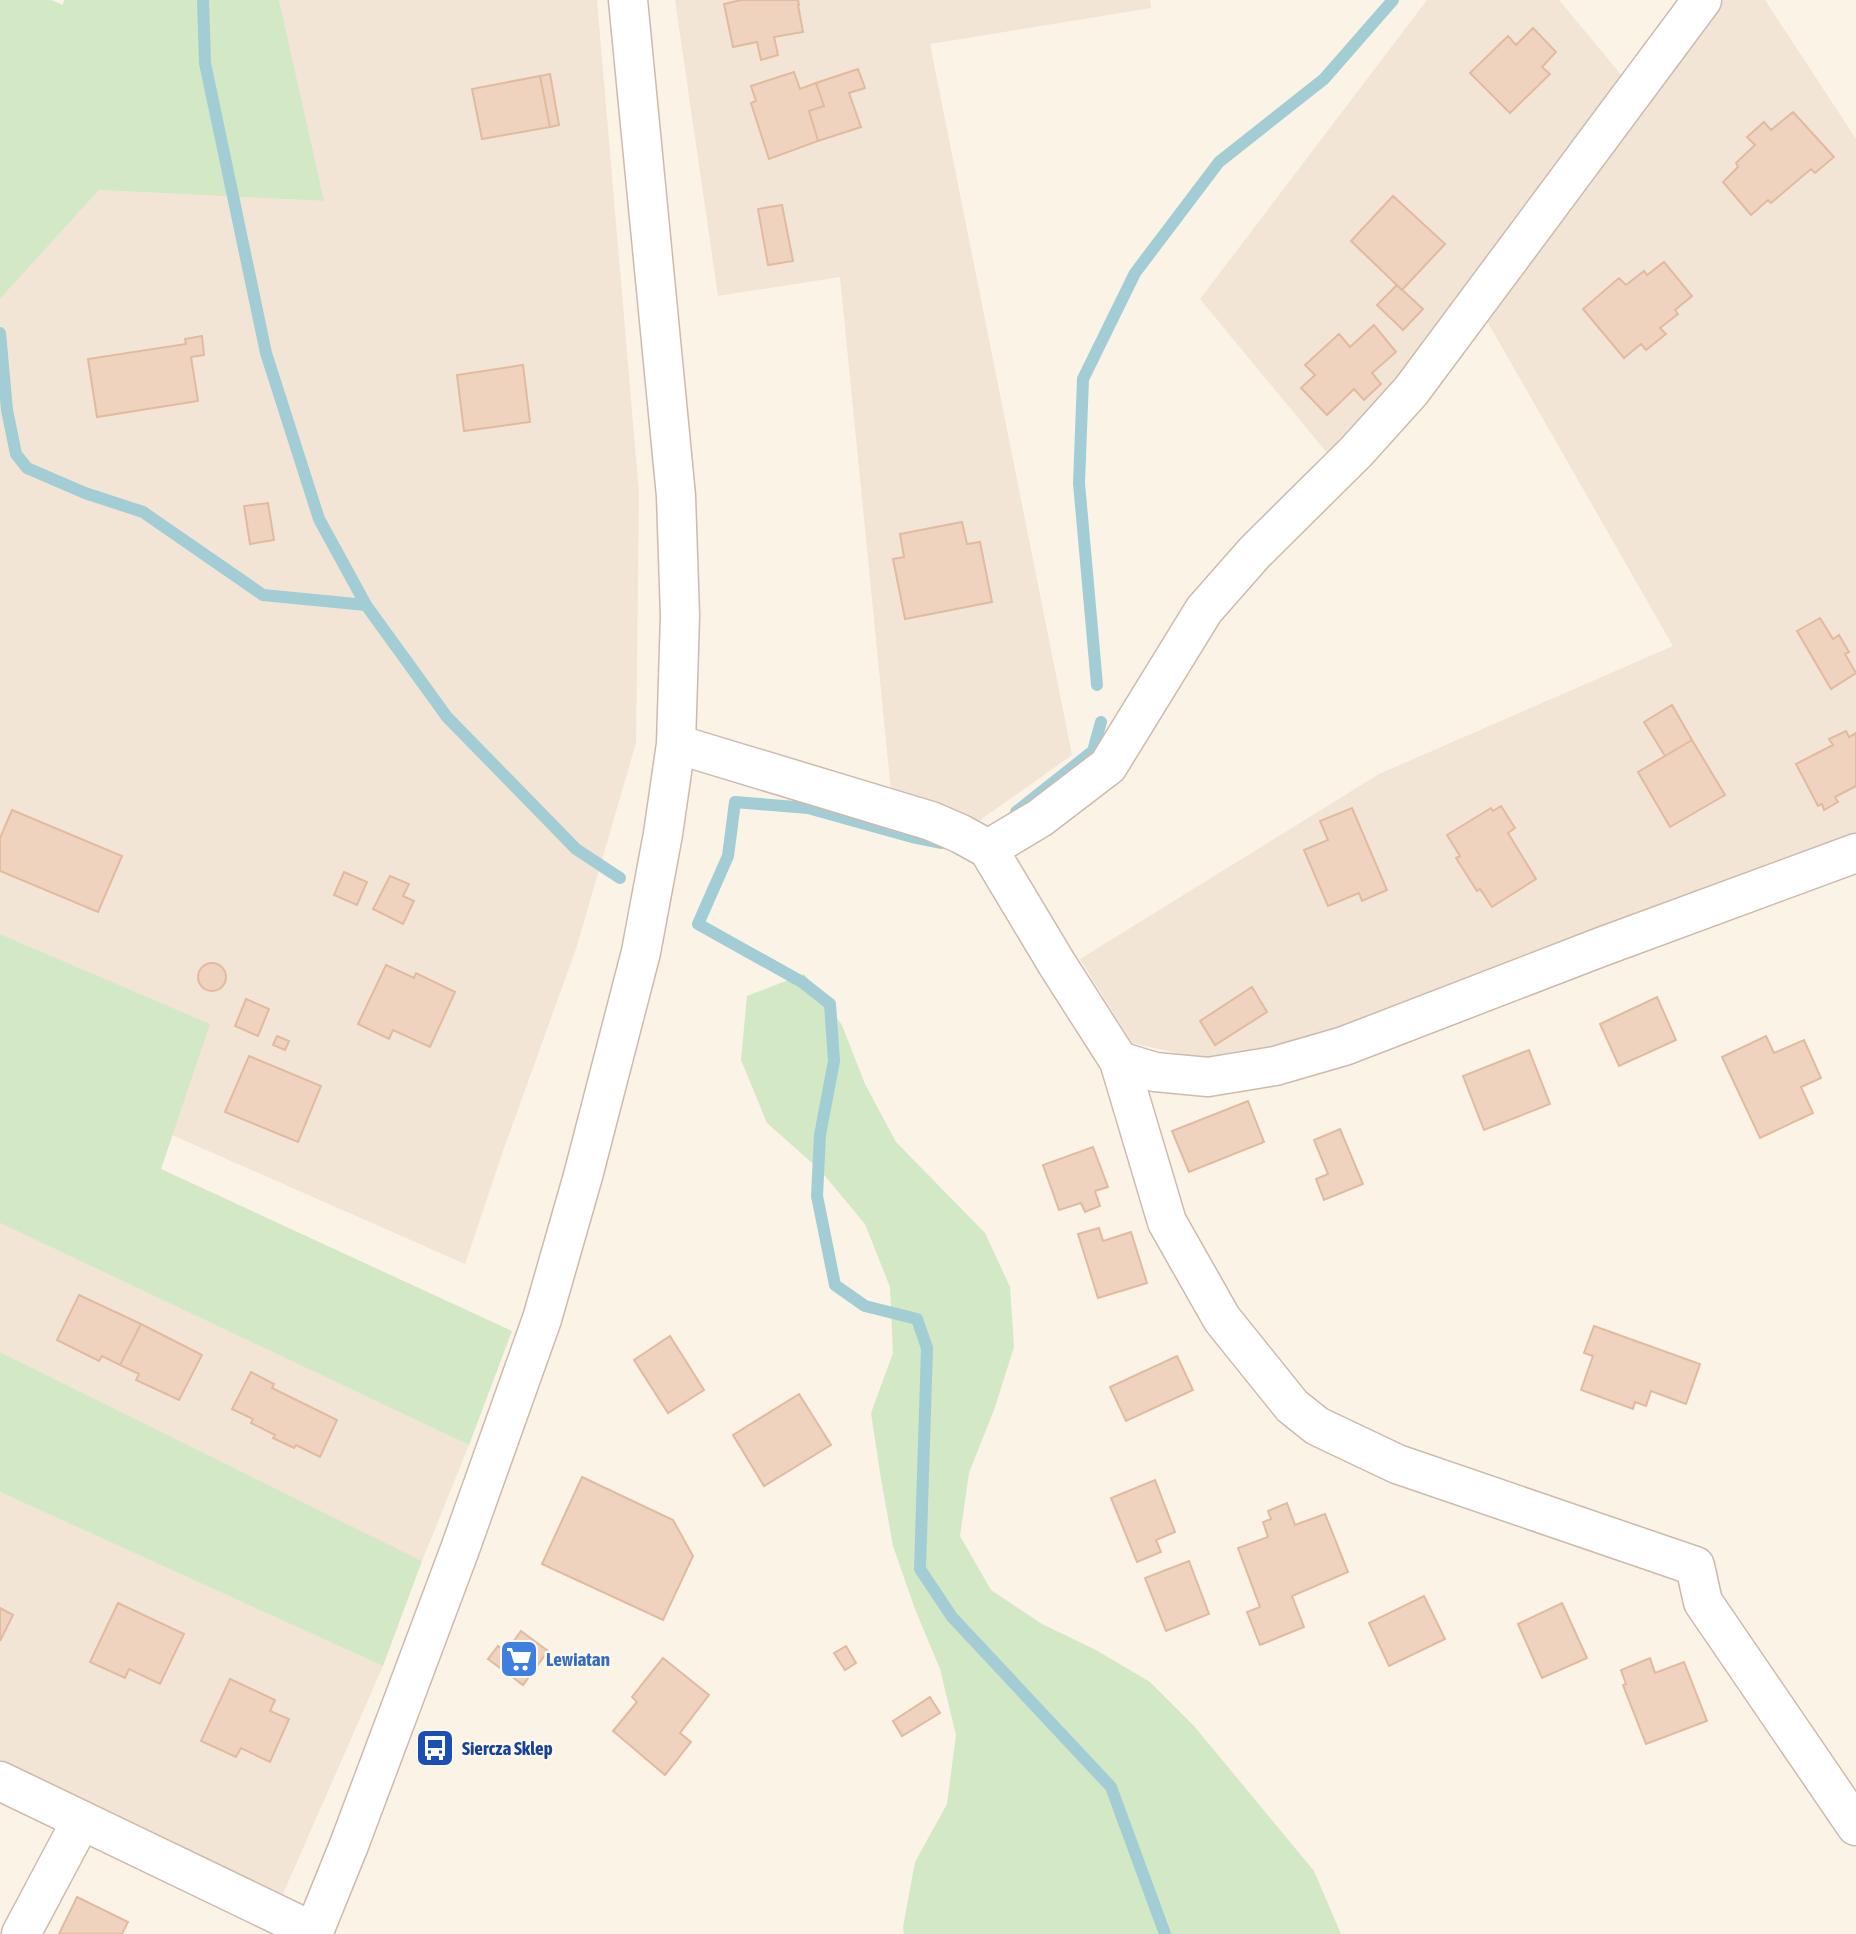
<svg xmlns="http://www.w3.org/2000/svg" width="1856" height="1934" viewBox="0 0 1856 1934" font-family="'Asap Condensed',sans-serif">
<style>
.residential{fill:#f2e5d5}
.green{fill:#d3e8c5}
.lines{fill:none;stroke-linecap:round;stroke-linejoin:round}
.stream{stroke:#a2cdd5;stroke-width:12}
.building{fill:#efd3bf;stroke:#e1baa0;stroke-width:2}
.minor-casing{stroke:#ccbbad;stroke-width:41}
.minor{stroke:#fff;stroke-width:38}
.labels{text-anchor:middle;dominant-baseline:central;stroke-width:5;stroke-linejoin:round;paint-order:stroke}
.shop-label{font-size:19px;font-weight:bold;fill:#366cbe;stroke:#fef7ec;text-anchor:start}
.transit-label{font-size:19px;font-weight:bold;fill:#164399;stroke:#fef7ec;text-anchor:start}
</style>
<rect width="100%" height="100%" fill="#fbf3e6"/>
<path class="residential" d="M279 0H597L639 493 636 743 576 949 503 1151 465 1264 172 1135 209 1024 0 934V299L99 190 323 201Z
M675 0H1150L1151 8 930 44 1072 755 976 823 891 791 840 277 718 296Z
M1427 0H1559L1622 76 1680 0H1765L1856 139V838L1366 1024 1208 1060 1132 1043 1080 959 1379 774 1673 646 1472 295 1332 459 1200 299Z
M0 1223 469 1445 422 1561 0 1352Z
M0 1492 383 1666 282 1896 0 1764Z"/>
<path class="green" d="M0 0H51L63 5 64 0H279L324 201 99 190 0 299Z
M0 934 210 1024 161 1169 512 1331 469 1445 0 1223Z
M804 974 842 1025 865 1084 896 1142 985 1233 1010 1287 1014 1347 994 1410 969 1473 960 1536 991 1590 1042 1624 1096 1650 1150 1682 1194 1726 1314 1871 1341 1934H904L903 1927 915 1862 947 1804 956 1735 940 1669 915 1609 893 1546 881 1479 871 1413 893 1353 890 1287 865 1224 820 1170 767 1123 741 1060 747 996Z
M0 1352 422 1561 383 1666 0 1492Z"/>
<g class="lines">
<path class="stream" d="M203 0 205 63 266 353 319 519 366 605 447 717 576 849 620 878
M0 333 7 410 16 454 27 468 85 493 143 512 263 595 366 605
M1097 685 1079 483 1083 379 1135 273 1219 162 1324 79 1393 0
M1016 812 1093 751 1101 722
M942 843 912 837 808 808 735 802 728 856 698 924 802 982 830 1004 834 1061 820 1135 817 1196 835 1285 865 1306 917 1319 927 1348 920 1569 952 1617 1111 1787 1165 1934"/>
</g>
<path class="building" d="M741 0H798L799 5H798L803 32 774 37 778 55 761 60 757 42 733 47 724 4Z
M1533 28 1556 52 1542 67 1550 74 1510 113 1470 73 1508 36 1516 45Z
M858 69 865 88 849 93 861 127 818 141 809 111 824 106 816 83Z
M794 72 800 89 816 83 824 106 809 111 818 141 769 159 751 103 756 101 751 86Z
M550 74 559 125 550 127 540 76Z
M540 76 550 127 482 139 472 89Z
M1793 112 1834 157 1815 173 1811 169 1771 203 1768 200 1751 215 1723 182 1738 167 1736 163 1755 145 1747 137 1764 122 1771 130Z
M1393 196 1445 244 1402 290 1351 241Z
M782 205 793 261 768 265 758 209Z
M1664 262 1692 296 1675 310 1678 314 1660 328 1666 334 1646 350 1641 344 1624 358 1583 309 1619 278 1626 285 1644 271 1647 275Z
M1397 285 1423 309 1403 330 1377 305Z
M1374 325 1396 352 1372 373 1381 384 1364 400 1354 389 1327 415 1301 388 1315 375 1305 365 1339 334 1350 347Z
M202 336 204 355 191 357 198 401 97 417 88 359 186 344 185 339Z
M523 365 530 422 464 431 457 375Z
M268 503 274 540 250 544 244 506Z
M962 522 967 544 980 542 992 602 905 619 893 559 904 557 900 534Z
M1820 618 1833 639 1839 635 1849 652 1845 654 1856 673 1831 689 1797 631Z
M1672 705 1692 740 1665 756 1644 722Z
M1846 731 1849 737 1856 733V786L1835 797 1838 802 1824 810 1822 804 1818 806 1796 764 1833 745 1829 739Z
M1692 740 1725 795 1670 827 1638 772Z
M1501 806 1515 828 1508 833 1536 879 1492 907 1480 889 1477 891 1456 858 1460 856 1447 835 1491 808 1493 811Z
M1352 808 1387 890 1362 901 1359 893 1328 906 1304 850 1328 840 1320 821Z
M12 810 122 856 98 912 0 871V838Z
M344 872 367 882 357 905 334 895Z
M390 876 409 884 403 896 414 901 403 924 373 909Z
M198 977a14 14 0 1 1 28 0a14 14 0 1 1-28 0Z
M386 965 414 978 416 973 455 992 430 1047 393 1030 389 1039 358 1024Z
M1252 987 1267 1012 1215 1045 1200 1021Z
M1657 997 1676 1040 1619 1066 1600 1024Z
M246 999 269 1009 258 1036 235 1026Z
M277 1036 289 1041 285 1050 273 1045Z
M1766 1036 1774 1053 1804 1040 1821 1078 1801 1087 1813 1113 1760 1138 1722 1057Z
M1529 1050 1550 1104 1484 1130 1463 1076Z
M249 1056 321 1086 298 1142 225 1112Z
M1248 1101 1264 1142 1189 1172 1172 1131Z
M1340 1129 1363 1184 1324 1200 1316 1179 1328 1174 1314 1140Z
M1093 1147 1108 1187 1095 1191 1100 1206 1085 1212 1081 1203 1059 1210 1043 1165Z
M1099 1228 1103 1241 1131 1232 1147 1283 1098 1298 1078 1234Z
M79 1295 141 1324 120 1365 102 1356 99 1361 57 1340Z
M141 1324 202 1355 179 1400 136 1380 139 1374 120 1365Z
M1594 1326 1700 1364 1686 1404 1651 1391 1646 1406 1635 1402 1633 1409 1581 1390 1593 1356 1584 1353Z
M670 1336 704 1390 668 1413 634 1360Z
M1177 1356 1193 1390 1126 1421 1110 1387Z
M251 1372 274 1384 272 1388 337 1420 320 1457 296 1445 294 1448 273 1438 275 1435 251 1423 253 1419 232 1409Z
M799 1394 831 1445 764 1486 733 1435Z
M582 1477 673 1520 693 1556 663 1620 542 1564Z
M1155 1480 1175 1532 1156 1540 1161 1552 1137 1562 1111 1498Z
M1287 1503 1295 1525 1325 1514 1348 1572 1292 1596 1304 1627 1260 1645 1247 1612 1260 1607 1238 1548 1268 1537 1263 1522 1271 1519 1268 1511Z
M1189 1561 1209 1614 1166 1631 1145 1578Z
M1424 1596 1445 1639 1389 1666 1369 1623Z
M118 1603 184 1634 160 1684 129 1669 125 1678 90 1662Z
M1562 1603 1587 1658 1542 1678 1518 1624Z
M0 1608 13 1615 0 1641Z
M521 1631 548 1651 523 1685 488 1659 498 1646 506 1652Z
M846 1646 856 1663 845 1670 834 1653Z
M663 1658 709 1695 680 1733 691 1742 665 1775 613 1731 637 1702 632 1697Z
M1650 1658 1655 1673 1684 1662 1707 1721 1646 1744 1623 1685 1626 1684 1621 1670Z
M230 1679 275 1700 270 1711 289 1719 270 1762 241 1748 236 1757 201 1741Z
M930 1697 940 1713 902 1736 893 1721Z
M77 1897 128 1922 122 1934H59Z"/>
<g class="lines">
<defs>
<path id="minor" d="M676 744 931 821 961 834 988 849 1057 964 1119 1061 1155 1072 1208 1077 1275 1066 1344 1046 1601 947 1856 853
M988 849 1040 818 1108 766 1204 610 1255 552 1356 452 1411 391 1702 0
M1119 1061 1167 1222 1222 1319 1292 1406 1317 1426 1397 1464 1695 1566 1703 1602 1856 1826
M0 1781 314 1932
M21 1934 81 1821
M313 1934 349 1845 460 1549 542 1319 583 1176 641 952 663 834 676 744 680 616 676 496 628 0"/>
</defs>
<use href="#minor" class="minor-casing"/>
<use href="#minor" class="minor"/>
</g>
<defs>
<symbol id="supermarket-square" viewBox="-11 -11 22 22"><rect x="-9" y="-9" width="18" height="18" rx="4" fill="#3f7fe0" stroke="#fef7ec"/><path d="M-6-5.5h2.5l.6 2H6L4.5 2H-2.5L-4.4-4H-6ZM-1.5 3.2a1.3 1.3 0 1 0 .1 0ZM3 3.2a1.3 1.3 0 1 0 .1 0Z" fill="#fff"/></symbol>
<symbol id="bus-square" viewBox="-11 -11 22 22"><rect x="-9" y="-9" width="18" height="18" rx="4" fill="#1a4fb4" stroke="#fef7ec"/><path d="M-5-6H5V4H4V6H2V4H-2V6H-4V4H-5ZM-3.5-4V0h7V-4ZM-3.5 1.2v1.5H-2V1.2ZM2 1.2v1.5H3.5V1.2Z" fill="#fff"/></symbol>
</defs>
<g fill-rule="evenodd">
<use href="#supermarket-square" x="497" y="1637" width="44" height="44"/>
<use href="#bus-square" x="413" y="1726" width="44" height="44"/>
</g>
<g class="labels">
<g class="shop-label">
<text x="546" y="1659">Lewiatan</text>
</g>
<g class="transit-label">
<text x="462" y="1748">Siercza Sklep</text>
</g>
</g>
</svg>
